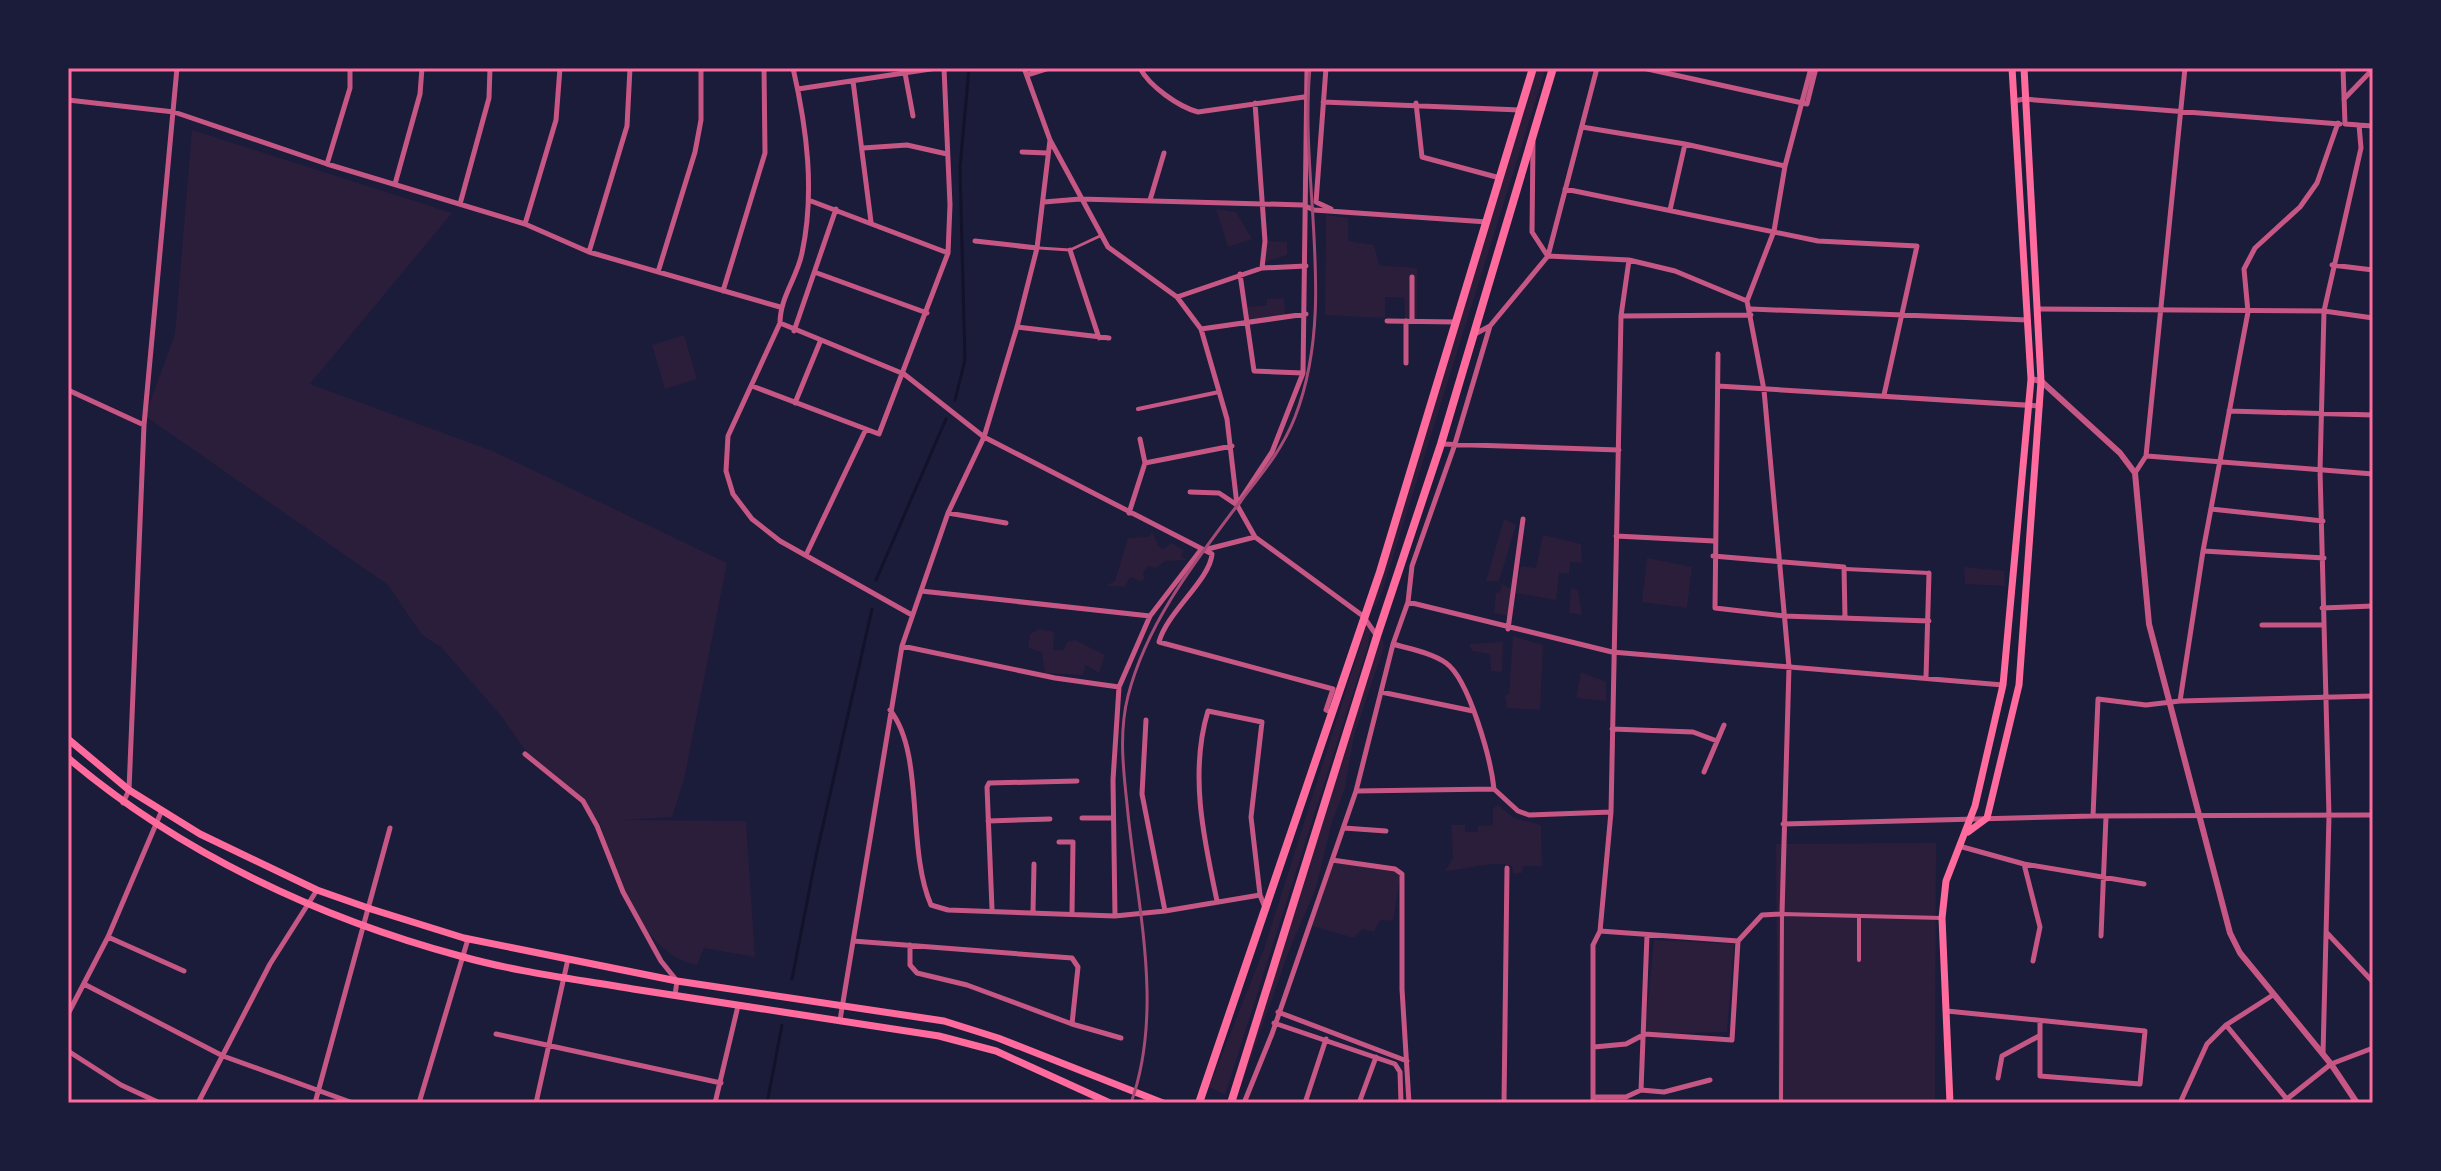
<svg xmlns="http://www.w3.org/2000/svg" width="2441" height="1171" viewBox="0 0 2441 1171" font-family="Signika,sans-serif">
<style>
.green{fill:#2a1e3b}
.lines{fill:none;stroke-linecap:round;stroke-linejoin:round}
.stream{stroke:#12122b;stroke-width:3}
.service{stroke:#c65784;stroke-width:3}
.pedestrian{stroke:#c65784;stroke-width:4}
.minor{stroke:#c65784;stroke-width:5}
.tertiary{stroke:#c65784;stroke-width:6}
.secondary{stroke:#ff6b9d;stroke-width:7}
.primary{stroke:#ff6b9d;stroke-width:8}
.rail{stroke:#a44b75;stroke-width:3}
.neatline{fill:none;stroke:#ff6b9d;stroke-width:3}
</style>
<rect width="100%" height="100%" fill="#1b1b3a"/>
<path class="green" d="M1537 68H1546L1382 592 1376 606 1370 605Z
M192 130 452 213 310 384 495 452 727 563 684 780 672 817 624 820 746 821 755 957 704 948 697 965C639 954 616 870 599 821H593L573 790 532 760 502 717 441 647 422 635 388 585 145 416 175 334Z
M1216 209 1236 212 1252 239 1228 247Z
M1326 215 1348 218V241L1374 245 1379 265 1417 268V319L1405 318 1404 298 1385 297V318L1325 315Z
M1265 241 1287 242V255L1265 262Z
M1284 298 1285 319 1245 322 1244 307 1267 305V299Z
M684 335 697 379 665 389 652 345Z
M1504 519 1516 525 1499 581H1486Z
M1152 532 1159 547 1164 549 1171 543 1184 550 1181 556 1188 560 1165 561 1156 568 1148 566 1143 573 1145 579 1139 581 1130 577 1125 587 1105 586 1115 581 1128 538 1149 537Z
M1543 535 1581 544 1582 563 1570 562 1569 574 1559 573 1556 600 1515 593 1521 566 1536 568Z
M1647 558 1692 567 1687 608 1642 602Z
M1964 567 2004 571 2005 586 1965 584Z
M1502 584 1513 590 1508 616 1494 613 1496 592 1500 593Z
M1571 587 1578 591 1582 615 1569 613Z
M1366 627 1370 629 1368 646 1225 1095 1209 1087 1264 949Z
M1039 629 1054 632 1053 650H1064L1067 642 1075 640 1105 655 1099 673 1086 665 1083 675 1045 673 1042 653 1028 647 1030 634Z
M1380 630 1384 647 1354 736 1345 788 1331 825 1316 888 1289 951 1235 1103Z
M1513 636 1543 645 1540 710 1507 708 1505 695H1509Z
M1503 642 1502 672 1491 671 1490 654 1472 651 1469 644Z
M1581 672 1606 682V701L1576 698Z
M1498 805 1514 818 1541 825 1542 866H1523L1522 873 1513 874 1512 866C1492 860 1466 870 1445 871L1453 858 1451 825H1465V832H1478V826L1493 825V808Z
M1936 843 1935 1103H1778L1776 844Z
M1332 862 1401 872 1393 921 1380 920 1374 932 1362 929 1354 938 1309 925 1323 895Z
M1654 940 1734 944 1727 1032 1645 1034Z"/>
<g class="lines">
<path class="stream" d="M955 400 965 360 960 168 969 68
M876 580 946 419
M792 979 816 856 872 609
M767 1103 782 1025"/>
<path class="service" d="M1039 248 1070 250 1100 236"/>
<path class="pedestrian" d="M1138 409 1219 392
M1846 569 1929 573
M1859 916V960
M1781 1103 1782 914 1942 918
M2279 1103 2287 1099"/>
<path class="minor" d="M793 68C807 129 815 192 802 253 797 278 780 297 780 323L728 436 726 471 733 494 752 519 780 541 912 615
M1024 68 1050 140 1108 247 1177 297 1201 329 1227 419 1237 505 1255 537 1363 616 1377 636
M1140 68C1149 86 1179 107 1198 112L1304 97
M1326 68 1316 202 1331 209
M1643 68 1807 104 1816 68
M905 73 913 116
M1027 75 1049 68
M853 81 871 222
M798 89 937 68
M2344 99 2373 69
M68 100 174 112 327 164 525 224 589 252 780 307
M2014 101 2024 99 2340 124
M1323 102 1520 110
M1255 103 1265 241 1262 268
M1416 103 1422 157 1500 178
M2358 125 2373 126
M1582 127 1685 144 1785 166
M1533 142 1532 232 1547 255
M863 148 907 145 947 154
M1022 152 1047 153
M327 164 350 88V68
M395 184 420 94 422 68
M1565 189 1818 241 1917 246 1884 395
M1150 200 1164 153
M811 201 948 253
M1044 202 1080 199 1303 205 1314 210 1487 222
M460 204 489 98 490 68
M1670 210 1685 144
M525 224 556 120 560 68
M975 241 1037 248
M1070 250 1099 338
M589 252 627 126 630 68
M1548 256 1629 260 1675 271 1747 301
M2332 265 2373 270
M658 272 695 152 701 120V68
M817 273 927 313
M1240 274 1254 371 1303 373
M1412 277V321
M723 291 765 153 764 68
M1177 297 1262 268 1306 266
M1751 309 2028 320
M2039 309 2324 311 2373 318
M1621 316 1751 315
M1387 321 1456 322
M780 323 904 374 984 437 1212 554C1210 580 1167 612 1159 642L1333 689 1326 710 1331 712
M1017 327 1109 338
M1201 329 1306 314
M794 331 836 209
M1475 334 1490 326 1548 256 1597 68
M1718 354 1715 608 1784 616 1929 621
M1406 363V321
M752 386 879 434 948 253 950 205 944 68
M1718 386 2040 406
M68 390 144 425
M795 403 820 342
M2229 411 2373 415
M1140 439 1145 463
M1441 444 1619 450
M2147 456 2373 474
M1145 463 1232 446
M2135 473 2146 456 2185 68
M1190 492 1219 493 1237 505 1272 452 1303 373 1307 68
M2211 509 2323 521
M948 513 1006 523
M1129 513 1145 463
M1616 536 1714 541
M2203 551 2324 558
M806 555 866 429
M1713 556 1844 567 1845 618
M921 591 1150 616
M1408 602 1612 652 2003 685
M2322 608 2373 606
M2262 625H2322
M1508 629 1523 519
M1393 644C1410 649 1432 653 1446 663 1469 679 1491 760 1494 789
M902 646 1055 678 1119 687
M1926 677 1929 573
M1381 692 1473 711
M2180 701 2203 551 2248 312 2244 269 2255 248 2300 207 2317 183 2338 123
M890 710C925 754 906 847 931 905L948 910 1115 916 1165 911 1260 895 1264 905
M1146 720 1142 794 1165 911
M1612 729 1693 732 1717 741
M525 754 583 801 597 826 623 892 661 961 677 981 675 995
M1704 772 1724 725
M1356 791 1494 789 1518 811 1529 815 1611 812
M123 803 129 790 144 425 177 68
M2093 816 2098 699 2146 705 2180 701 2373 696
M1082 818H1113
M988 821 1050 819
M1783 824 2093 816 2373 815
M1344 828 1386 831
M1059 842H1073L1072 913
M1959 846 2024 864 2144 884
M1332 860 1395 869 1402 874V989L1409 1103
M2024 864 2040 927 2033 961
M1217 901C1204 840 1189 773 1208 711L1262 722 1251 817 1260 895
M992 909 987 787 989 783 1077 781
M1033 912 1034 864
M1115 916 1113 780 1119 687 1150 616 1200 551 1255 537
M1600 931 1738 941 1762 915 1782 914 1789 667 1764 390 1747 301 1774 231 1785 166 1811 68
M2327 933 2373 982
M2101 936 2106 817
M108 937 184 971
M853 941 1072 958 1078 967 1072 1024 1121 1038
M910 945V965L917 973 967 985 1072 1024
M84 984 223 1056 353 1103
M1947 1011 2145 1031 2140 1084 2040 1076V1021
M1278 1012 1407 1061
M68 1014 108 937 162 810
M840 1020 902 646 948 513 984 437 1017 327 1037 248 1050 140
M1274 1023 1395 1064 1400 1072 1401 1103
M2226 1025 2290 1103
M496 1034 721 1083
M1594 1047 1626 1044 1645 1034 1732 1040 1738 941
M68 1051 121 1085 160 1103
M2323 1054 2329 816 2320 470 2324 311 2361 148 2359 125 2345 124 2343 68
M1998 1078 2002 1056 2039 1036
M1641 1090 1647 935
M1593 1097H1626L1641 1090 1664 1092 1710 1080
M2287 1099 2331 1064 2373 1048
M198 1103 270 964 317 890
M315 1103 390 828
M419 1103 468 939
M536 1103 568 959
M715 1103 738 1006
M1244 1103 1272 1034 1356 791 1393 644 1408 602 1412 566 1454 447 1490 326
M1305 1103 1326 1039
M1359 1103 1376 1057
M1504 1103 1507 868
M1593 1103V945L1600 931 1611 812 1621 316 1629 260
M2180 1103 2207 1044 2226 1025 2273 995"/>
<path class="tertiary" d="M2031 379 2041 381 2120 453 2135 473 2149 624 2230 933 2240 953 2331 1064 2357 1103"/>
<path class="secondary" d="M68 739 129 790 200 834 317 890 371 909 464 938 677 981 944 1021 998 1038 1163 1103
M68 758C180 853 319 918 460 956 516 972 576 979 633 989 735 1005 837 1020 939 1036L996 1051 1110 1103
M1968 832 1987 818 2019 685 2041 381 2024 68
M1950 1103 1942 918 1946 881 1975 806 2003 685 2031 379 2012 68"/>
<path class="primary" d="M1199 1103 1380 572 1533 68
M1231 1103 1377 636 1441 444 1553 68"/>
<path class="rail" d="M1131 1103C1165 1008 1136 902 1127 804 1123 768 1119 731 1128 696 1146 625 1193 564 1236 507 1258 478 1281 453 1295 417 1338 306 1299 182 1310 68"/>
</g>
<rect width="2441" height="1171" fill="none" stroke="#1b1b3a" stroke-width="140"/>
<rect x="70" y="70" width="2301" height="1031" class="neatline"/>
</svg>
